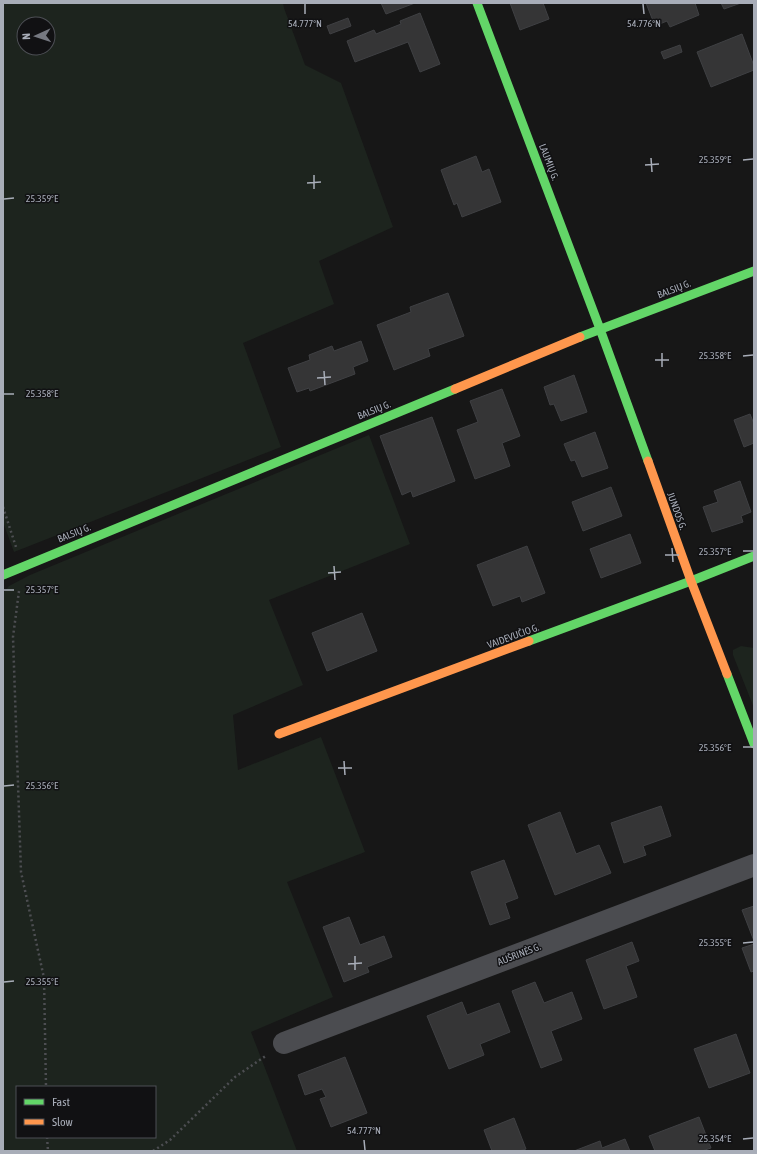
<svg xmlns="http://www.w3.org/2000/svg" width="757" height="1154" viewBox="0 0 757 1154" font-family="'Asap Condensed',sans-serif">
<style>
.green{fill:#1d241e;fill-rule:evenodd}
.building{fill:#353536;stroke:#3f4043}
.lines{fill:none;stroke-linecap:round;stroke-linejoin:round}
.path{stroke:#4d4e52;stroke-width:2.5;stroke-dasharray:2 3;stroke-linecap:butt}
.street{stroke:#4b4c50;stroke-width:22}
.fast{stroke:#63d668;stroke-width:9}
.slow{stroke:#ff974d;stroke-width:9}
.ticks{fill:none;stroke:#a8adb8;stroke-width:1.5}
.labels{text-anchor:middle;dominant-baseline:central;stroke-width:3;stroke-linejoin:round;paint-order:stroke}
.street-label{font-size:10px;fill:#a8adb8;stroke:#111113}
.ticks-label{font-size:10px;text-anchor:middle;fill:#a8adb8;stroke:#111113;stroke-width:3;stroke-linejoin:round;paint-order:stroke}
</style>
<rect width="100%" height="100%" fill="#171717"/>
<path class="green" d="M3 3H283L284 8 305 65 341 83 393 227 319 261 334 304 243 343 281 447 14 552 3 522ZM24 24H48V48H24Z
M369 435 410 544 269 600 303 685 233 715 238 770 321 737 365 852 287 882 333 997 251 1032 297 1151H4L3 1117V593L9 586 30 575ZM17 1087H155V1137H17Z
M741 646 754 648V708L733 655V650Z"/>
<path class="building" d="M381 3H415L386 14Z
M510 3H543L549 19 520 30Z
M646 3H695L699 15 670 27 667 21 655 26Z
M721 3H741L724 9Z
M420 13 440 64 420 72 408 42 355 62 347 41 374 30 376 34 401 24 400 21Z
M348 18 351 26 330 34 327 26Z
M742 34 754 66V70L711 87 697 52Z
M680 45 682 52 664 59 661 52Z
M476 156 482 172 489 169 501 202 462 217 457 203 454 205 441 170Z
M448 293 464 336 428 349 430 356 394 370 377 325 411 312 410 307Z
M361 341 368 361 353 367 355 374 310 391 309 388 297 392 288 368 310 360 309 355 332 346 334 351Z
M574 375 587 412 561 421 554 404 550 405 544 387Z
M502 389 520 436 502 443 510 466 475 479 457 430 478 422 470 401Z
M750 414 754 424V443L744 447 734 420Z
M432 417 455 481 413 497 411 491 402 495 380 436Z
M595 432 608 468 582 477 575 460 571 461 564 444Z
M740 481 751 512 741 516 743 522 712 532 703 507 718 502 714 491Z
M611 487 622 516 583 531 572 502Z
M630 534 641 563 601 578 590 549Z
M527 546 545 593 522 602 520 596 493 606 477 565Z
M362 613 377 651 327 671 312 633Z
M661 806 671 836 643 846 646 855 624 863 611 823Z
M560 812 576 854 599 845 611 873 555 895 528 825Z
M504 860 518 898 505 903 510 918 490 925 471 872Z
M754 906V941L742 910Z
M349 917 360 945 384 936 392 957 367 967 369 972 344 982 323 927Z
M632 942 639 961 626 966 637 997 604 1009 586 960Z
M754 944V971L751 972 742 948Z
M535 982 544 1003 572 992 582 1019 551 1031 562 1060 541 1068 512 991Z
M462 1002 467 1015 499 1003 510 1032 480 1044 484 1055 449 1069 427 1016Z
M736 1034 750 1073 709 1088 694 1049Z
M345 1057 367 1113 331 1127 320 1099 326 1097 322 1089 305 1095 298 1075Z
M699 1117 711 1148 702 1151H655L649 1136Z
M514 1118 526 1149 519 1151H492L484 1130Z
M625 1139 630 1151H574L600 1141 602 1148Z"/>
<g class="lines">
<path class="path" d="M3 507 16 547
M19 591 13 637 21 872 44 978 46 1087
M47 1137 48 1151
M153 1151 170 1140 235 1077 267 1055"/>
<path class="street" d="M284 1043 754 865"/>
<path class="fast" d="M477 3 600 329 648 461
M580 337 754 271
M3 575 455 389
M529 641 691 581 754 556
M727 674 754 744"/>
<path class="slow" d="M455 389 580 337
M648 461 691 581 727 674
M279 734 529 641"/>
</g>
<path class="ticks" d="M305 4V14M643 4 644 14M651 158 652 172M743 160 753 159M645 165 659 164M314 175V189M307 183 321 182M4 199 14 198M662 353V367M743 356 753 355M655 360H669M324 371 325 385M317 378 331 377M4 394H14M672 548 673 562M743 551H753M665 555H679M334 566 335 580M328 573 341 572M4 590H14M743 747H753M344 761 345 775M338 768H352M4 786 14 785M743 943 753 942M355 956V970M348 964 362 963M4 982 14 981M743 1139 753 1138M364 1140 365 1150"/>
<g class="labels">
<g class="street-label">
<text transform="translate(549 162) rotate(69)">LAUMIŲ G.</text>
<text transform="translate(674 289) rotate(-21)">BALSIŲ G.</text>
<text transform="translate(374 410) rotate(-22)">BALSIŲ G.</text>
<text transform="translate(677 511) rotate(70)">JUNDOS G.</text>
<text transform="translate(74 533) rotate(-22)">BALSIŲ G.</text>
<text transform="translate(513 636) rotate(-20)">VAIDEVUČIO G.</text>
<text transform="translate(519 954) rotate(-21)">AUŠRINĖS G.</text>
</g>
</g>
<g class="ticks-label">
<text x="305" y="27">54.777°N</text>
<text x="644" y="27">54.776°N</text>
<text x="715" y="163">25.359°E</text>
<text x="42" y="202">25.359°E</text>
<text x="715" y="359">25.358°E</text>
<text x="42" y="397">25.358°E</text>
<text x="715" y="555">25.357°E</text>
<text x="42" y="593">25.357°E</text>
<text x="715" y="751">25.356°E</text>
<text x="42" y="789">25.356°E</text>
<text x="715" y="946">25.355°E</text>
<text x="42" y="985">25.355°E</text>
<text x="364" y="1134">54.777°N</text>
<text x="715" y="1142">25.354°E</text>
</g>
<rect width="757" height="1154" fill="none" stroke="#a8adb8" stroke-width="8"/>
<rect x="16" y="1086" width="140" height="52" fill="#111113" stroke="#4d4f55"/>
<rect x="24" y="1099" width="20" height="6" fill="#63d668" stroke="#4d4f55"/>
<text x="52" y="1106" font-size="12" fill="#a8adb8">Fast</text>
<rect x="24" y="1119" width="20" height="6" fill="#ff974d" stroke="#4d4f55"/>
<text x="52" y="1126" font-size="12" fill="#a8adb8">Slow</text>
<g transform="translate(36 36) rotate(267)"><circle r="19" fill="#111113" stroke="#4d4f55"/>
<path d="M0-3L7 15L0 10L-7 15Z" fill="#757880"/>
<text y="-6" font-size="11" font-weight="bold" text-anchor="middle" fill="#a8adb8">N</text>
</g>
</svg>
